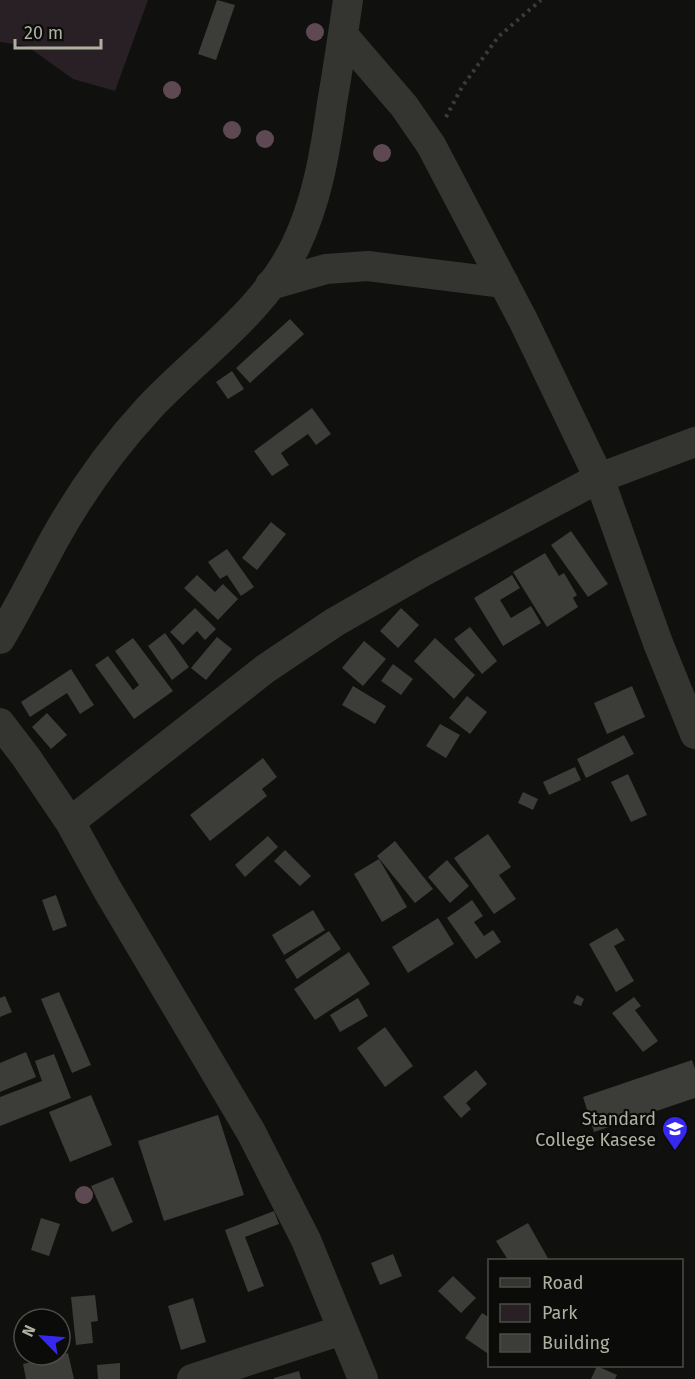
<svg xmlns="http://www.w3.org/2000/svg" width="695" height="1379" viewBox="0 0 695 1379" font-family="'Fira Sans',sans-serif">
<style>
.green{fill:#282024}
.building{fill:#3c3d39}
.lines{fill:none;stroke-linecap:round;stroke-linejoin:round}
.path{stroke:#3b3c36;stroke-width:4;stroke-dasharray:3 4.5;stroke-linecap:butt}
.minor{stroke:#343530;stroke-width:30}
.tree{fill:#5e4953}
.labels{text-anchor:middle;dominant-baseline:central;stroke-width:4.5;stroke-linejoin:round;paint-order:stroke}
.poi-label{font-size:18px;fill:#afb1a0;stroke:#0b0b0a;text-anchor:end}
</style>
<rect width="100%" height="100%" fill="#10100f"/>
<path class="green" d="M0 0H148L115 91 73 79 27 46 0 42Z"/>
<path class="building" d="M217 0 235 5 216 60 198 54Z
M290 319 304 334 250 383 236 368Z
M232 371 244 389 228 399 216 382Z
M312 408 331 434 316 445 308 434 281 453 289 465 272 476 254 451Z
M271 522 286 534 257 570 242 558Z
M571 531 608 584 588 597 551 545Z
M227 549 254 587 241 596 227 575 220 579 208 562Z
M545 553 559 576 564 573 577 595 573 598 578 607 547 627 513 572Z
M197 575 215 592 223 584 238 599 218 620 184 588Z
M512 575 520 588 500 600 511 618 531 606 541 623 503 646 474 598Z
M195 608 216 629 205 640 197 631 183 645 170 632Z
M401 608 419 625 398 648 380 631Z
M470 627 497 661 482 674 454 639Z
M165 633 189 667 172 680 148 646Z
M217 637 232 649 206 680 191 668Z
M133 638 173 691 134 719 95 665 108 656 133 690 139 685 115 651Z
M435 638 475 675 454 699 414 661Z
M364 641 386 659 363 686 342 668Z
M393 664 413 679 401 695 381 681Z
M71 669 94 705 80 714 67 693 30 717 21 702Z
M353 686 386 706 375 724 342 705Z
M632 686 645 717 607 734 594 703Z
M467 696 487 712 470 734 449 718Z
M47 713 67 735 51 749 32 727Z
M440 724 460 735 446 758 426 746Z
M624 735 634 754 586 778 577 759Z
M263 758 277 777 262 789 267 796 210 841 190 815Z
M575 767 581 780 549 795 543 782Z
M628 774 647 815 631 822 611 782Z
M523 792 538 799 533 810 518 803Z
M488 834 511 867 499 875 516 899 494 914 454 858Z
M268 836 278 847 245 877 235 865Z
M395 841 433 889 415 903 377 856Z
M285 850 311 876 300 886 274 861Z
M379 859 407 907 382 922 354 874Z
M447 860 469 886 450 903 428 877Z
M56 895 67 926 53 931 42 900Z
M472 900 483 916 474 922 484 936 493 930 501 942 476 959 447 918Z
M313 910 325 930 284 955 272 935Z
M438 918 454 944 408 973 392 947Z
M617 928 625 940 614 946 634 981 616 992 589 944Z
M329 931 341 949 297 979 285 960Z
M349 952 370 984 315 1020 294 989Z
M59 992 91 1065 72 1073 41 999Z
M577 995 584 999 581 1006 573 1003Z
M5 996 12 1012 0 1017V998Z
M634 997 641 1006 635 1010 658 1041 643 1052 612 1013Z
M358 998 368 1016 340 1032 330 1015Z
M385 1027 413 1066 385 1087 357 1048Z
M26 1052 36 1077 0 1092V1063Z
M54 1054 71 1098 0 1126V1097L42 1081 35 1061Z
M692 1060 695 1069V1098L594 1132 583 1097Z
M476 1070 487 1084 466 1103 471 1109 461 1118 443 1097Z
M91 1095 112 1145 70 1162 49 1112Z
M218 1115 244 1195 164 1221 138 1141Z
M113 1177 133 1222 112 1232 91 1186Z
M274 1211 279 1224 245 1237 264 1286 248 1292 225 1230Z
M41 1218 60 1224 49 1256 31 1250Z
M528 1223 549 1260H508L496 1241Z
M393 1254 402 1276 380 1285 371 1263Z
M453 1276 476 1298 461 1313 438 1291Z
M95 1295 98 1321 91 1322 93 1343 76 1345 71 1297Z
M193 1298 206 1342 181 1350 168 1306Z
M482 1313 490 1318V1355L465 1338Z
M68 1353 74 1379H26L23 1364Z
M120 1363V1379H98L97 1365Z
M597 1366 617 1375 615 1379H591Z
M299 1371 301 1379H274V1378Z"/>
<g class="lines">
<path class="path" d="M446 117 462 87 498 37 541 0"/>
<path class="minor" d="M343 35 404 106 431 145 523 320 599 478 658 643 695 734
M270 285 326 269 368 266 504 283
M0 639C19 607 36 573 54 540 80 493 113 447 149 408 198 356 263 312 295 247 317 202 325 153 332 103 338 69 343 34 348 0
M0 723 26 757 70 822 107 889 251 1132 306 1240 363 1379
M70 822 265 669 335 622 424 571 599 478 695 442
M192 1379 342 1330"/>
</g>
<g class="tree">
<circle cx="315" cy="32" r="9"/>
<circle cx="172" cy="90" r="9"/>
<circle cx="232" cy="130" r="9"/>
<circle cx="265" cy="139" r="9"/>
<circle cx="382" cy="153" r="9"/>
<circle cx="84" cy="1195" r="9"/>
</g>
<defs>
<symbol id="school-pin" viewBox="-11 -11 22 30"><path d="M0 17L-7.5 6A9.5 9.5 0 1 1 7.5 6Z" fill="#3728f0" stroke="#0b0b0a"/><path d="M0-5L7-2L0 1L-7-2ZM-4 1L0 2.5L4 1V4Q0 6-4 4Z" fill="#fff"/></symbol>
</defs>
<g fill-rule="evenodd">
<use href="#school-pin" x="660" y="1114" width="30" height="40"/>
</g>
<g class="labels">
<g class="poi-label">
<text x="656" y="1119">Standard<tspan x="656" dy="21">College Kasese</tspan></text>
</g>
</g>
<rect x="488" y="1259" width="195" height="108" fill="#0b0b0a" stroke="#4d4d46" stroke-width="1.5"/>
<rect x="500" y="1278" width="30" height="9" fill="#343530" stroke="#4d4d46" stroke-width="1.5"/>
<text x="542" y="1289" font-size="18" fill="#afb1a0">Road</text>
<rect x="500" y="1304" width="30" height="18" fill="#282024" stroke="#4d4d46" stroke-width="1.5"/>
<text x="542" y="1319" font-size="18" fill="#afb1a0">Park</text>
<rect x="500" y="1334" width="30" height="18" fill="#3c3d39" stroke="#4d4d46" stroke-width="1.5"/>
<text x="542" y="1349" font-size="18" fill="#afb1a0">Building</text>
<g transform="translate(42 1337) rotate(295)"><circle r="28" fill="#0b0b0a" stroke="#4d4d46" stroke-width="1.5"/>
<path d="M0-4.5L10 22L0 15L-10 22Z" fill="#3728f0"/>
<text y="-9" font-size="16" font-weight="bold" text-anchor="middle" fill="#afb1a0">N</text>
</g>
<path d="M15 39v9h86v-9" fill="none" stroke="#afb1a0" stroke-width="3"/>
<text x="24" y="39" font-size="18" fill="#afb1a0" stroke="#0b0b0a" stroke-width="4.5" paint-order="stroke">20 m</text>
</svg>
